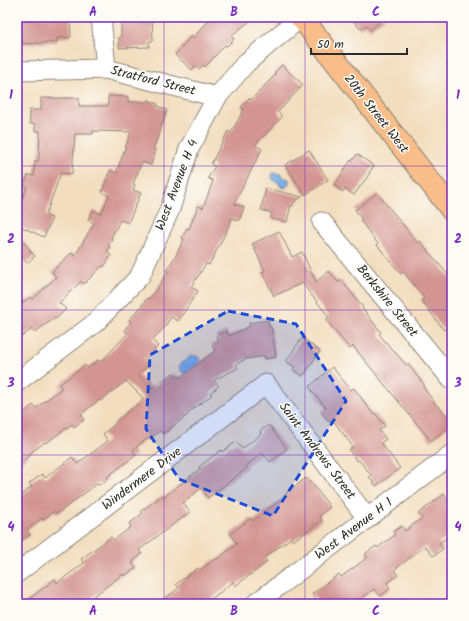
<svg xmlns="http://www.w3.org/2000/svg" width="469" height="621" viewBox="0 0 469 621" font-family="Kalam,sans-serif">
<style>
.water{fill:url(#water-waves);stroke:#556e8b}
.building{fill:#d39593}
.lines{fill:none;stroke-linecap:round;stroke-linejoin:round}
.minor-casing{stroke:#8e8475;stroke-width:21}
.major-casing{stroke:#8e8475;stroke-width:24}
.minor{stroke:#fff;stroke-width:19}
.major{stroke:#f8bd89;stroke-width:22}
.marked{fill:#1d4ed8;fill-opacity:0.2;stroke:#1d4ed8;stroke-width:3;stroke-dasharray:8 5;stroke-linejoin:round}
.grid{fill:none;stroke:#7b2cbf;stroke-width:1;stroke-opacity:0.55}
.labels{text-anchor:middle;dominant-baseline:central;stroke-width:3;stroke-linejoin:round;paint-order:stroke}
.street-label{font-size:13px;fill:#2b2b2b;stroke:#fdfcf7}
.neatline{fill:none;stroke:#7b2cbf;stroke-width:1.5}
.grid-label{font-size:13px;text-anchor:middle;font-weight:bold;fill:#7b2cbf}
</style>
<defs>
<pattern id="water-waves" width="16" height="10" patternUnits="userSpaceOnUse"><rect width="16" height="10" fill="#7fb0eb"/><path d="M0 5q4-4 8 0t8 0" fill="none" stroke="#688fbf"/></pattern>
</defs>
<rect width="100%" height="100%" fill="#fdfcf7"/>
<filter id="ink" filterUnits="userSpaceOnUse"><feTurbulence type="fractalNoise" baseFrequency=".025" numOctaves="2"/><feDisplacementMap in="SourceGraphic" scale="8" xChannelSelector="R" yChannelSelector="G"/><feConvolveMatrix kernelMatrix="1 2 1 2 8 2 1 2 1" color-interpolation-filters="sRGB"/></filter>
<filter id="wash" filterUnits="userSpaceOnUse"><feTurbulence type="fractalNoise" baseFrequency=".012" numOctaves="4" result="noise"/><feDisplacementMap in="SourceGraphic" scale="16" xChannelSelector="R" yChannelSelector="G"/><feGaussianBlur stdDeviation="0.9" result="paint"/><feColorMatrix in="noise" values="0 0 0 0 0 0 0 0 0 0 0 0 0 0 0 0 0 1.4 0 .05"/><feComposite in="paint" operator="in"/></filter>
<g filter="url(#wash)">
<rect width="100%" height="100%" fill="#f2debf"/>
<path class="water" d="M273 173 277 174 279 173 284 178 289 179V184L285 188 281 187 278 182 273 180 272 176Z
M191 356H197L200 359C198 365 191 370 185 373L182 372 179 366 181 364Z"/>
<g id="blocks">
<path class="building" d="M17 17H70L71 37 57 38V42L22 44V38H17Z
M121 17H152L153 41H149V47L119 48V37H121Z
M212 17H255L231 36 234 39 227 46 225 45 205 67 203 65 199 69 195 66 192 70 175 55 191 36 193 38Z
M351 17H386L370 30 366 25 360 29Z
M282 65 303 85 278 112 282 117 255 145 262 149 234 204 244 207 239 221 232 218 226 232 209 265 206 264 191 287 198 291 178 321 171 317 164 328 152 340 158 346 144 360 149 365 138 375 152 388 173 373 176 377 178 376 179 378 215 351 212 345 219 341 216 336 226 331 229 336 250 326 249 323 268 320 269 327H271L276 357 265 359V356L246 359 236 364 238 368 214 380 219 386 210 393 212 395 188 413 189 414 163 434 160 431 149 439 148 438 133 450 136 455 107 477 108 479 99 485 98 483 57 514 54 511 43 520 42 518 27 530 30 535 17 544V498L32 487 29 484 42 474 45 478 72 457 77 464 108 441 103 434 114 425V424L116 422V421L144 399 126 381 100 401 99 400 81 414 84 420 74 427 72 424 46 443 45 442 28 455 29 456 17 465V418L33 405 36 408 62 388 59 385 85 365 87 368 99 360 101 362 128 333 124 330 131 322 129 320 140 308 147 298 149 299 156 290 168 272 166 271 175 257 184 239 182 238 187 228 189 229 198 206 203 208 213 181 208 178 215 166 211 164 228 131 231 133 244 109 241 107 249 98 251 100 276 74 274 73Z
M108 96 128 97V102H147L148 100 158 104 157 106 167 110 153 149 156 150 151 165 142 162 133 184 135 185 133 190 141 193 128 223 120 220 111 238 112 239 108 245 110 246 107 252 111 255 104 267 102 266 84 284 81 281 59 303 66 309 56 319 55 318 35 332 32 329 17 340V307L30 297 32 300 56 277 52 272 71 253 75 256 94 223 88 220 93 210 101 214 109 196 102 192 110 170 116 173 131 132 93 131V134H75L72 174 61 173 46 214V215L52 218 44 237 17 225V212L27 187 24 185 28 175 34 176 35 161H38L39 155 40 131H35V124H30L29 110H41V98H79V106H108Z
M309 150 328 180 305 195 285 165Z
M357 154 374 166 369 173H370L354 195 345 189 343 192 334 185 351 160 352 161Z
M266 188 302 197 294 202 293 206 291 205 287 222 271 219 272 213 261 210Z
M377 193 418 243 420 241 452 280V323L444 330 421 300 424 298 404 272 401 274 377 245 378 244 360 220 362 219 355 210Z
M279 231 292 257 302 252 316 282 329 271 338 282 341 280 363 307 362 308 381 332 379 334 394 352H395L406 365 408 364 425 386 423 387 438 407V406L446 415 448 413 452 418V424L431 441 353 346 350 349 326 320 329 317 302 283 274 296 262 272 265 271 252 244Z
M17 235 30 249 29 250 35 256 27 263 17 252Z
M302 338 320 351 303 376 293 370 295 367 286 361Z
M332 367 351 390 354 388 373 414 375 413 385 426 379 430 386 439 381 443 400 468 376 486 369 477 371 475 359 460 357 461 349 450 353 447 333 420 329 422 321 412 326 408 309 387Z
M269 425 287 449 270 462 262 453 246 466 247 468 208 498 201 488 183 503 190 512 139 550 142 554 133 561 134 562 132 563 136 568 124 576 123 574 83 604H23L55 579 57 583 84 563 81 559 111 537 114 540 131 527 129 524 143 513 141 511 163 495 164 497 178 486 200 469 199 467 221 450 222 452 236 442 242 449 261 434 260 431Z
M306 478 310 483 311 482 330 507 319 516 322 520 293 541 291 538 264 558 267 562 246 578 235 586 233 582 205 604H157L179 588 176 584 198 568 200 570 215 559 216 560 237 544 230 534 251 518 253 521 287 495 286 493Z
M444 494 452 504V534L439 543 443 549 433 556 425 546 394 570 398 575 387 583 390 589 380 596 374 589 355 604H320L312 594 339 574 341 577 368 557 365 554 376 546 377 548 395 535 393 532 402 526 405 531 422 518 418 514Z"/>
</g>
</g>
<g filter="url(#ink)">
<use href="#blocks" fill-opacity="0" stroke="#8e8475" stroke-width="1"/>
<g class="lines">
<defs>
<path id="minor" d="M101 17 106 69
M17 71 106 69 217 97
M322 222 452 380
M17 382 95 323 140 276 170 209 189 149 217 97 246 63 301 17
M17 573 266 384 367 518
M255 604 452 454"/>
<path id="major" d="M301 17 452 210"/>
</defs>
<use href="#minor" class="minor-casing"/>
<use href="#major" class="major-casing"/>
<use href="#minor" class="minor"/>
<use href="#major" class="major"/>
</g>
</g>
<path class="marked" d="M228 311 296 324 346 401 273 516 179 479 146 429 150 355Z"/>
<path class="grid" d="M164 17V604M305 17V604M17 166H452M17 310H452M17 455H452"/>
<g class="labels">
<g class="street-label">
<text transform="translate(153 81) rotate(14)">Stratford Street</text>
<text transform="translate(376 114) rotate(52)">20th Street West</text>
<text transform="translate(177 185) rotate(-69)">West Avenue H 4</text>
<text transform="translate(387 301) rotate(51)">Berkshire Street</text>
<text transform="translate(317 451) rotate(53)">Saint Andrews Street</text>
<text transform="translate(142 479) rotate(-37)">Windermere Drive</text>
<text transform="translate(354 529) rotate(-37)">West Avenue H 1</text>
</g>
</g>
<rect width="469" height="621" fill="none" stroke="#fdfcf7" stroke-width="44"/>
<path d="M311 48v6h96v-6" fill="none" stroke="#2b2b2b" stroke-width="2"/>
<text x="317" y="48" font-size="12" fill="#2b2b2b" stroke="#fdfcf7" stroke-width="3" paint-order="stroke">50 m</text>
<rect x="22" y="22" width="425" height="577" class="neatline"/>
<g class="grid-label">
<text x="93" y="16">A</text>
<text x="234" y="16">B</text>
<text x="376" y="16">C</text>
<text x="11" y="99">1</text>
<text x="458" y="99">1</text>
<text x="11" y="243">2</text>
<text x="458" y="243">2</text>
<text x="11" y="387">3</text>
<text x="458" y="387">3</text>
<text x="11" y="531">4</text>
<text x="458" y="531">4</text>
<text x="93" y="615">A</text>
<text x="234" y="615">B</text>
<text x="376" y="615">C</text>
</g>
</svg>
